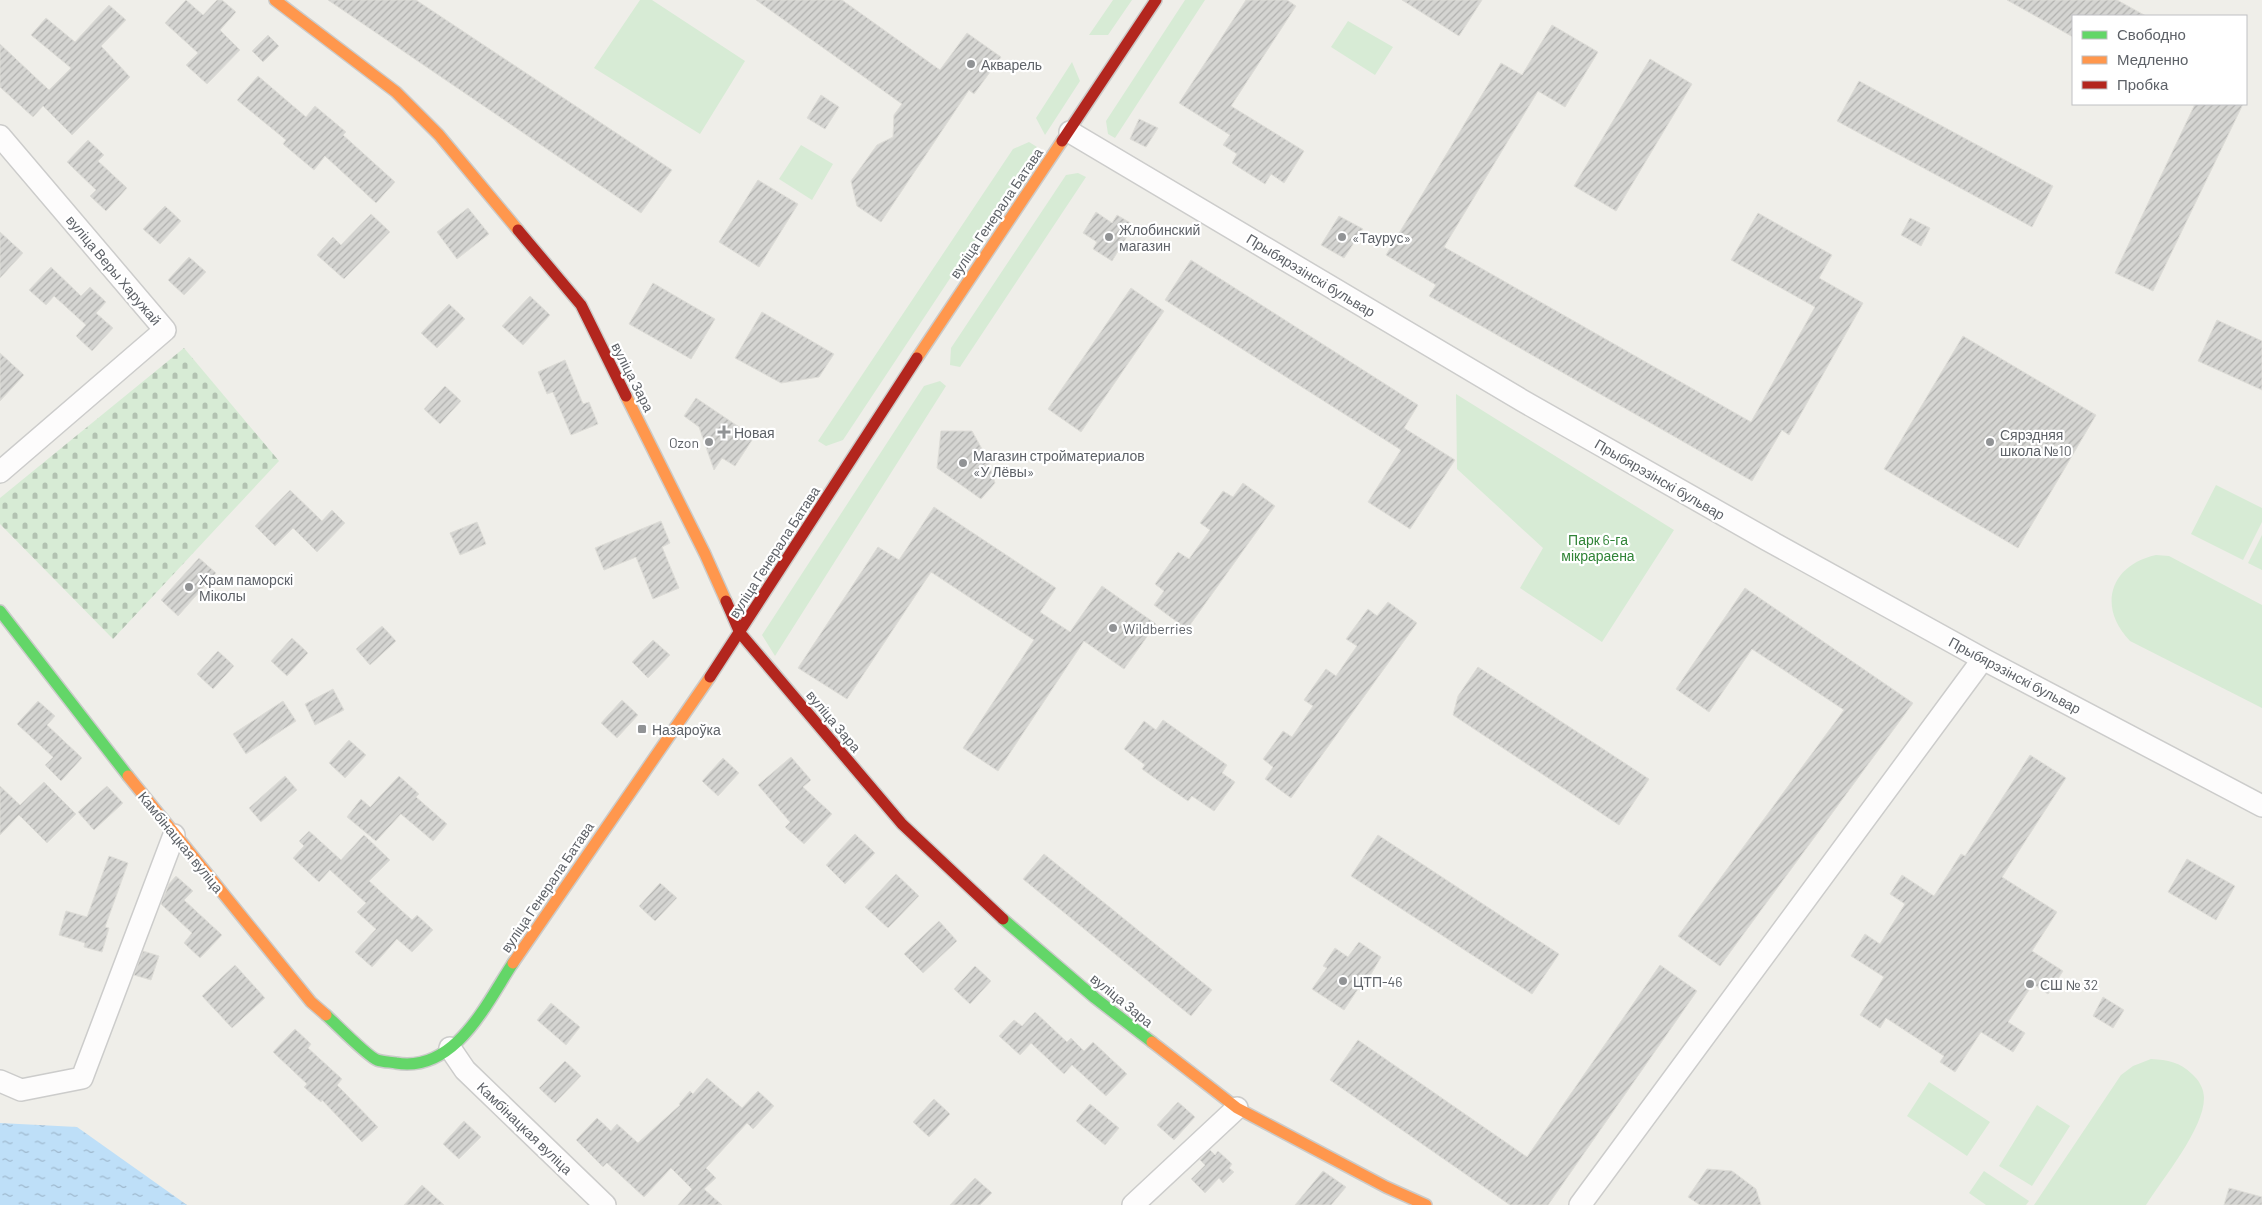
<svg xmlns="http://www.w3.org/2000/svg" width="2262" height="1205" viewBox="0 0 2262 1205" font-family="Barlow,sans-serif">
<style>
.green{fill:#d7ebd5}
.cemetery{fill:url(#cemetery-stones)}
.water{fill:url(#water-ripples)}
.building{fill:url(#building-hatch);stroke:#deddd8}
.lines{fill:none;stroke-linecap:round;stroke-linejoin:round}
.street-casing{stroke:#cccccb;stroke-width:24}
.fast-casing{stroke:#cbcbca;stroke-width:14}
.slow-casing{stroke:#cbcbca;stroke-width:14}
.jam-casing{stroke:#cbcbca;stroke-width:14}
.street{stroke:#fdfcfc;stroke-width:21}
.fast{stroke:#63d668;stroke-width:11}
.slow{stroke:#ff974d;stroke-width:11}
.jam{stroke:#b3261e;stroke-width:11}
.poi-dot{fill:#919395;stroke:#fff;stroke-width:2}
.labels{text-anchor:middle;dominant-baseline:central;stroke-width:4.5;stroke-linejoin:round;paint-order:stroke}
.poi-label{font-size:14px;fill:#5e6268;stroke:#fff;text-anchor:start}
.street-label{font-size:14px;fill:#5e6268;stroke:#fff}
.park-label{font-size:14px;fill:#308437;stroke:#fff}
</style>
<defs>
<pattern id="cemetery-stones" width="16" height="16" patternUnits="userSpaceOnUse" patternTransform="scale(1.25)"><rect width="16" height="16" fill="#d7ebd5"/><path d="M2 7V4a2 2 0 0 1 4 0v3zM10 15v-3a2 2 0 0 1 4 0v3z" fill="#b2c2b1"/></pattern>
<pattern id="water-ripples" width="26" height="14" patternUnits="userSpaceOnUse" patternTransform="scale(1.25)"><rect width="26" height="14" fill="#bedff8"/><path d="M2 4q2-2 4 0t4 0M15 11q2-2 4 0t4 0" fill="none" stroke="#9eb8cd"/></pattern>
<pattern id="building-hatch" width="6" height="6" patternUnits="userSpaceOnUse" patternTransform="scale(1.25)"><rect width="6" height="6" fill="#d5d5d2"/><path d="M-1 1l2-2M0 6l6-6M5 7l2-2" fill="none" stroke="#b0b0ae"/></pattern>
</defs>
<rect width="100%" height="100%" fill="#efeee9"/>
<path class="green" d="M640 0H652L745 61 700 134 594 68Z
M1113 0H1132L1108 35H1089Z
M1185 0H1205L1115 138 1108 134 1106 121Z
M1348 21 1393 47 1375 75 1331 47Z
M1072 62 1080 81 1045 135 1036 118Z
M1029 142 1037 147 843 440 826 446 818 441 1013 149Z
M801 145 833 164 812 200 779 179Z
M1078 173 1086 177 960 367 950 365 951 348 1066 175Z
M940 381 946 386 775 656 762 635 924 386Z
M1456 394 1674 530 1602 642 1520 588 1543 548 1457 469Z
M2216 485 2262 508V522L2243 560 2191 534Z
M2262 535V570L2248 563Z
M2156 555 2169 556 2262 605V708L2130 641C2097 607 2110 565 2156 555Z
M2151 1059C2168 1060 2180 1062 2192 1074 2199 1080 2204 1089 2204 1098 2204 1129 2163 1178 2146 1205H2034L2121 1075 2133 1066Z
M1929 1082 1990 1122 1967 1156 1907 1116Z
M2037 1105 2070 1126 2032 1186 1999 1166Z
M1984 1171 2029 1201 2026 1205H1986L1969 1193Z"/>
<path class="cemetery" d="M184 348 279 461 113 639 0 524V498Z"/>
<path class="water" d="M0 1123 77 1127 187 1205H0Z"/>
<path class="building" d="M186 0 203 15 217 0H222L236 12 220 30 240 50 207 84 186 65 198 53 165 23Z
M328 0H416L672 170 641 213Z
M756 0H842L940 70 967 33 1001 57 974 94 969 90 881 222 857 206 851 181 877 145 893 137 894 115 902 104Z
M1246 0H1287L1296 6 1231 106 1304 151 1284 183 1271 174 1265 184 1232 163 1237 154 1223 145 1230 135 1179 103Z
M1402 0H1482L1459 36Z
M2007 0H2117L2146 16H2073V37Z
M109 5 126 20 101 46 130 77 72 135 43 106 33 117 0 87V44L49 90 71 68 31 35 46 18 75 42Z
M1552 25 1598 52 1565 107 1538 91 1444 247 1751 422 1815 307 1731 260 1758 213 1832 255 1819 278 1863 303 1789 435 1782 430 1752 481 1429 296 1436 285 1386 255 1501 63 1522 75Z
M268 35 279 46 263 62 252 51Z
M1650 59 1692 84 1616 211 1574 186Z
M258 76 306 117 315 106 346 132 343 135 395 182 376 203 325 156 314 170 283 144 286 140 237 100Z
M1859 81 2053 186 2032 227 1837 121Z
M821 95 839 107 825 129 807 118Z
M2195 104H2243L2153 291 2115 273Z
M1139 119 1158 128 1146 147 1130 139Z
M88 140 104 155 98 161 127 188 106 211 90 196 96 190 67 162Z
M758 180 798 204 759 267 719 242Z
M165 206 181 221 160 244 143 229Z
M468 208 489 234 457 259 437 232Z
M1096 212 1112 223 1117 215 1134 225 1112 261 1093 249 1097 242 1083 233Z
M371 214 390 232 344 279 317 255 333 237 341 245Z
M1339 216 1363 229 1344 258 1321 245Z
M1910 218 1930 228 1921 246 1901 235Z
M0 232 23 253 0 278Z
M189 257 206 272 184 295 168 280Z
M1191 260 1418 405 1404 428 1455 460 1410 529 1368 502 1401 450 1165 300Z
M51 267 81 296 90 287 106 302 96 313 113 328 92 351 76 336 86 325 54 296 46 305 29 290Z
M653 283 715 319 691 359 629 324Z
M1131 288 1164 311 1081 432 1048 409Z
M530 296 550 315 523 345 502 326Z
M449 304 465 319 437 348 421 333Z
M762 312 834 354 819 377 781 383 735 358Z
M2217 320 2262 341V390L2198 361Z
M1963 336 2096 415 2018 548 1884 469Z
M0 353 24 375 0 401Z
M565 360 583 404 589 402 598 424 571 435 553 392 547 394 538 372Z
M445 386 461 401 440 424 424 409Z
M696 398 754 437 735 466 722 458 714 470 699 427 684 416Z
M941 431H972L987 458 995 483 981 499 937 468Z
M1243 483 1275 506 1187 629 1154 605 1164 591 1155 584 1178 552 1189 559 1210 530 1200 523 1223 491 1233 497Z
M290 490 322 521 332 510 345 523 317 552 293 528 275 546 255 526Z
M934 507 1056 588 1040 612 1070 632 1102 586 1156 624 1124 669 1084 641 998 771 963 748 1034 640 931 572 847 699 798 668 878 547 899 560Z
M661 521 670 543 662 547 679 588 653 599 636 557 604 570 595 548Z
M477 522 486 544 460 555 450 533Z
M199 558 216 573 178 616 161 600Z
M1745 588 1913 703 1720 966 1678 936 1844 710 1752 649 1709 712 1676 689Z
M1388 602 1417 623 1291 798 1265 779 1273 767 1263 759 1283 731 1292 737 1313 706 1304 700 1326 669 1336 676 1357 646 1346 639 1368 609 1377 616Z
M382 626 396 641 370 665 356 649Z
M292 638 308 653 287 676 271 661Z
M653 640 670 655 648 678 632 662Z
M218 651 234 666 213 689 197 674Z
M1478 667 1649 779 1619 825 1453 715 1458 696Z
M333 689 344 710 315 725 305 704Z
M622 700 638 715 617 738 601 723Z
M38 701 55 716 47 725 82 758 61 781 45 765 53 757 17 724Z
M283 701 296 721 246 754 233 734Z
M1163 720 1227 765 1222 773 1235 782 1214 811 1192 796 1188 801 1156 779 1142 769 1145 765 1124 749 1144 721 1156 730Z
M349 740 366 755 345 778 329 763Z
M2030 755 2066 778 2002 877 2057 912 2032 951 2063 971 2048 994 2033 984 2008 1022 2025 1033 2013 1052 1981 1032 1955 1072 1940 1062 1944 1056 1886 1018 1880 1028 1860 1015 1884 977 1851 956 1865 934 1880 944 1905 904 1890 894 1902 875 1934 896 1961 854 1965 856Z
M791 757 811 780 803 787 832 814 804 844 785 827 790 822 758 785Z
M723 758 739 773 718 796 702 781Z
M285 776 297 790 261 822 249 808Z
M399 776 419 794 416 797 447 824 433 841 401 814 376 841 347 817 361 799 370 807Z
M44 782 76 814 47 843 19 815 0 835V786L20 805Z
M107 786 123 803 94 830 78 812Z
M309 831 341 860 364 835 390 860 369 881 412 920 417 915 433 930 412 952 397 939 372 967 355 952 376 929 357 912 366 903 330 870 319 882 293 858 304 846 299 841Z
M855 834 875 853 845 884 826 865Z
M1378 835 1559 954 1532 994 1351 876Z
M1044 854 1212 990 1191 1016 1023 879Z
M109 856 128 863 105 927 109 928 102 952 84 947 85 943 59 935 66 911 87 917Z
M2187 859 2235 886 2216 920 2168 892Z
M896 874 919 896 888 928 865 907Z
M176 876 193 891 184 900 222 935 200 958 184 943 192 933 161 904 169 884Z
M660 883 677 898 655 921 639 906Z
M939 921 957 941 923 973 904 954Z
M1359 942 1381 957 1361 991 1358 989 1344 1010 1312 989 1327 968 1323 966 1335 948 1348 957Z
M143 951 159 956 151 980 134 975Z
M235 965 265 998 232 1028 202 996Z
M1660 965 1697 991 1548 1205H1510L1330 1080 1358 1040 1527 1157Z
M975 966 991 981 970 1004 954 989Z
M2103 997 2124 1010 2113 1028 2093 1016Z
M551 1003 580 1027 566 1045 537 1020Z
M1035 1012 1067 1042 1071 1038 1084 1051 1093 1042 1127 1074 1106 1096 1072 1065 1064 1074 1031 1043 1020 1055 999 1036 1014 1020 1022 1026Z
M295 1029 311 1044 308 1048 342 1079 337 1085 378 1127 362 1142 322 1100 321 1102 304 1087 307 1084 273 1052Z
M565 1061 581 1076 555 1103 539 1088Z
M707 1078 742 1108 758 1091 774 1106 753 1129 747 1123 706 1168 716 1178 704 1189 722 1205H678L692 1189 671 1168 644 1197 607 1163 603 1167 576 1140 597 1118 611 1131 617 1124 638 1143 680 1105 679 1104 690 1091 693 1094Z
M934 1099 950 1114 929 1137 913 1122Z
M1178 1102 1195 1117 1174 1140 1157 1125Z
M1090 1104 1119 1128 1105 1145 1076 1121Z
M464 1121 481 1137 459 1159 443 1144Z
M1210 1150 1215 1155 1218 1151 1232 1164 1229 1168 1234 1172 1223 1183 1219 1178 1205 1193 1191 1179 1205 1165 1200 1160Z
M1707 1169 1732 1171 1756 1189 1761 1205H1700L1688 1197Z
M1323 1171 1346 1187 1331 1205H1295Z
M975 1178 992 1193 980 1205H950Z
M422 1185 444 1205H404Z
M2229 1188 2262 1197V1205H2224Z"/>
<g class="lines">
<defs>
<path id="street" d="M1070 132 1523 401 1766 539 1983 659 2262 806
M0 136 165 330 0 472
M450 1048 465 1070 605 1205
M0 1081 21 1090 82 1078 174 835
M1133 1205 1237 1108
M1580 1205 1983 659"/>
<path id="fast" d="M0 611 128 776
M1003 919 1095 998 1152 1042
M326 1015C336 1024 367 1056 377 1060 383 1062 391 1062 396 1063 455 1073 486 1004 513 963"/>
<path id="slow" d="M275 0 396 92 439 135 518 230
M917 358 1062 141
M626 396 705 554 726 601
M128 776 311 1002 326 1015
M513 963 710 677
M1152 1042 1237 1108 1386 1187 1426 1205"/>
<path id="jam" d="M1062 141 1156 0
M518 230 581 305 626 396
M726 601 740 633 902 824 1003 919
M710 677 917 358"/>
</defs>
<use href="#street" class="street-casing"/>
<use href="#fast" class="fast-casing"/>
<use href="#slow" class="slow-casing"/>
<use href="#jam" class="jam-casing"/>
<use href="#street" class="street"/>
<use href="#fast" class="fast"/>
<use href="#slow" class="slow"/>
<use href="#jam" class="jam"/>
</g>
<g class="poi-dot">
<circle cx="971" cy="64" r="5"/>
<circle cx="1109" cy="237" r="5"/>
<circle cx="1342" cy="237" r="5"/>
<path d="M721.5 424.5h5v5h5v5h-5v5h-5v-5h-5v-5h5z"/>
<circle cx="709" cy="442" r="5"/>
<circle cx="1990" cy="442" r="5"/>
<circle cx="963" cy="463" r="5"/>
<circle cx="189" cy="587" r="5"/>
<circle cx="1113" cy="628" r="5"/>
<rect x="637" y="724" width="10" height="10" rx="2.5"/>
<circle cx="1343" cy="981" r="5"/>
<circle cx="2030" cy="984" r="5"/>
</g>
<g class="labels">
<g class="poi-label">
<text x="981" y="64">Акварель</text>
<text x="1119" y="229">Жлобинский<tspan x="1119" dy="16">магазин</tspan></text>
<text x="1352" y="237">«Таурус»</text>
<text x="734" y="432">Новая</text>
<text x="2000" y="434">Сярэдняя<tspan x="2000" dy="16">школа №10</tspan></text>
<text x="699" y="442" text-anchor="end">Ozon</text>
<text x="973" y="455">Магазин стройматериалов<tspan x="973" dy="16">«У Лёвы»</tspan></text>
<text x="199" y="579">Храм паморскі<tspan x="199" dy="16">Міколы</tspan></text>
<text x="1123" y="628">Wildberries</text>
<text x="652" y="729">Назароўка</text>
<text x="1353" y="981">ЦТП-46</text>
<text x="2040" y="984">СШ № 32</text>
</g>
<g class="street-label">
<text transform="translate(996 213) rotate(-56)">вуліца Генерала Батава</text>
<text transform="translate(114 270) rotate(50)">вуліца Веры Харужай</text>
<text transform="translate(1311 275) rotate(31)">Прыбярэзінскі бульвар</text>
<text transform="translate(633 377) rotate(63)">вуліца Зара</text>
<text transform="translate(1660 479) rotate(30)">Прыбярэзінскі бульвар</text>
<text transform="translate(774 552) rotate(-57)">вуліца Генерала Батава</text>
<text transform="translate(2015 675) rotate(28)">Прыбярэзінскі бульвар</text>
<text transform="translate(834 721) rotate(50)">вуліца Зара</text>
<text transform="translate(181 842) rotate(51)">Камбінацкая вуліца</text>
<text transform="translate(547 887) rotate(-56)">вуліца Генерала Батава</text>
<text transform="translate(1122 1000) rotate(39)">вуліца Зара</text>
<text transform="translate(525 1128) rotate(44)">Камбінацкая вуліца</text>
</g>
<g class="park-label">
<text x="1598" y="539">Парк 6-га<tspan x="1598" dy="16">мікрараена</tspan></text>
</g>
</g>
<rect x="2072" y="15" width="175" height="90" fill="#ffffff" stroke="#bfc0c3"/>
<rect x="2082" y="31" width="25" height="8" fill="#63d668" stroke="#bfc0c3"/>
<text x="2117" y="40" font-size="15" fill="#5e6268">Свободно</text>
<rect x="2082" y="56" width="25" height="8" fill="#ff974d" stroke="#bfc0c3"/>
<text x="2117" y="65" font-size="15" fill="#5e6268">Медленно</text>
<rect x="2082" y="81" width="25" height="8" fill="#b3261e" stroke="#bfc0c3"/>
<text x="2117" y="90" font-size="15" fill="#5e6268">Пробка</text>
</svg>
